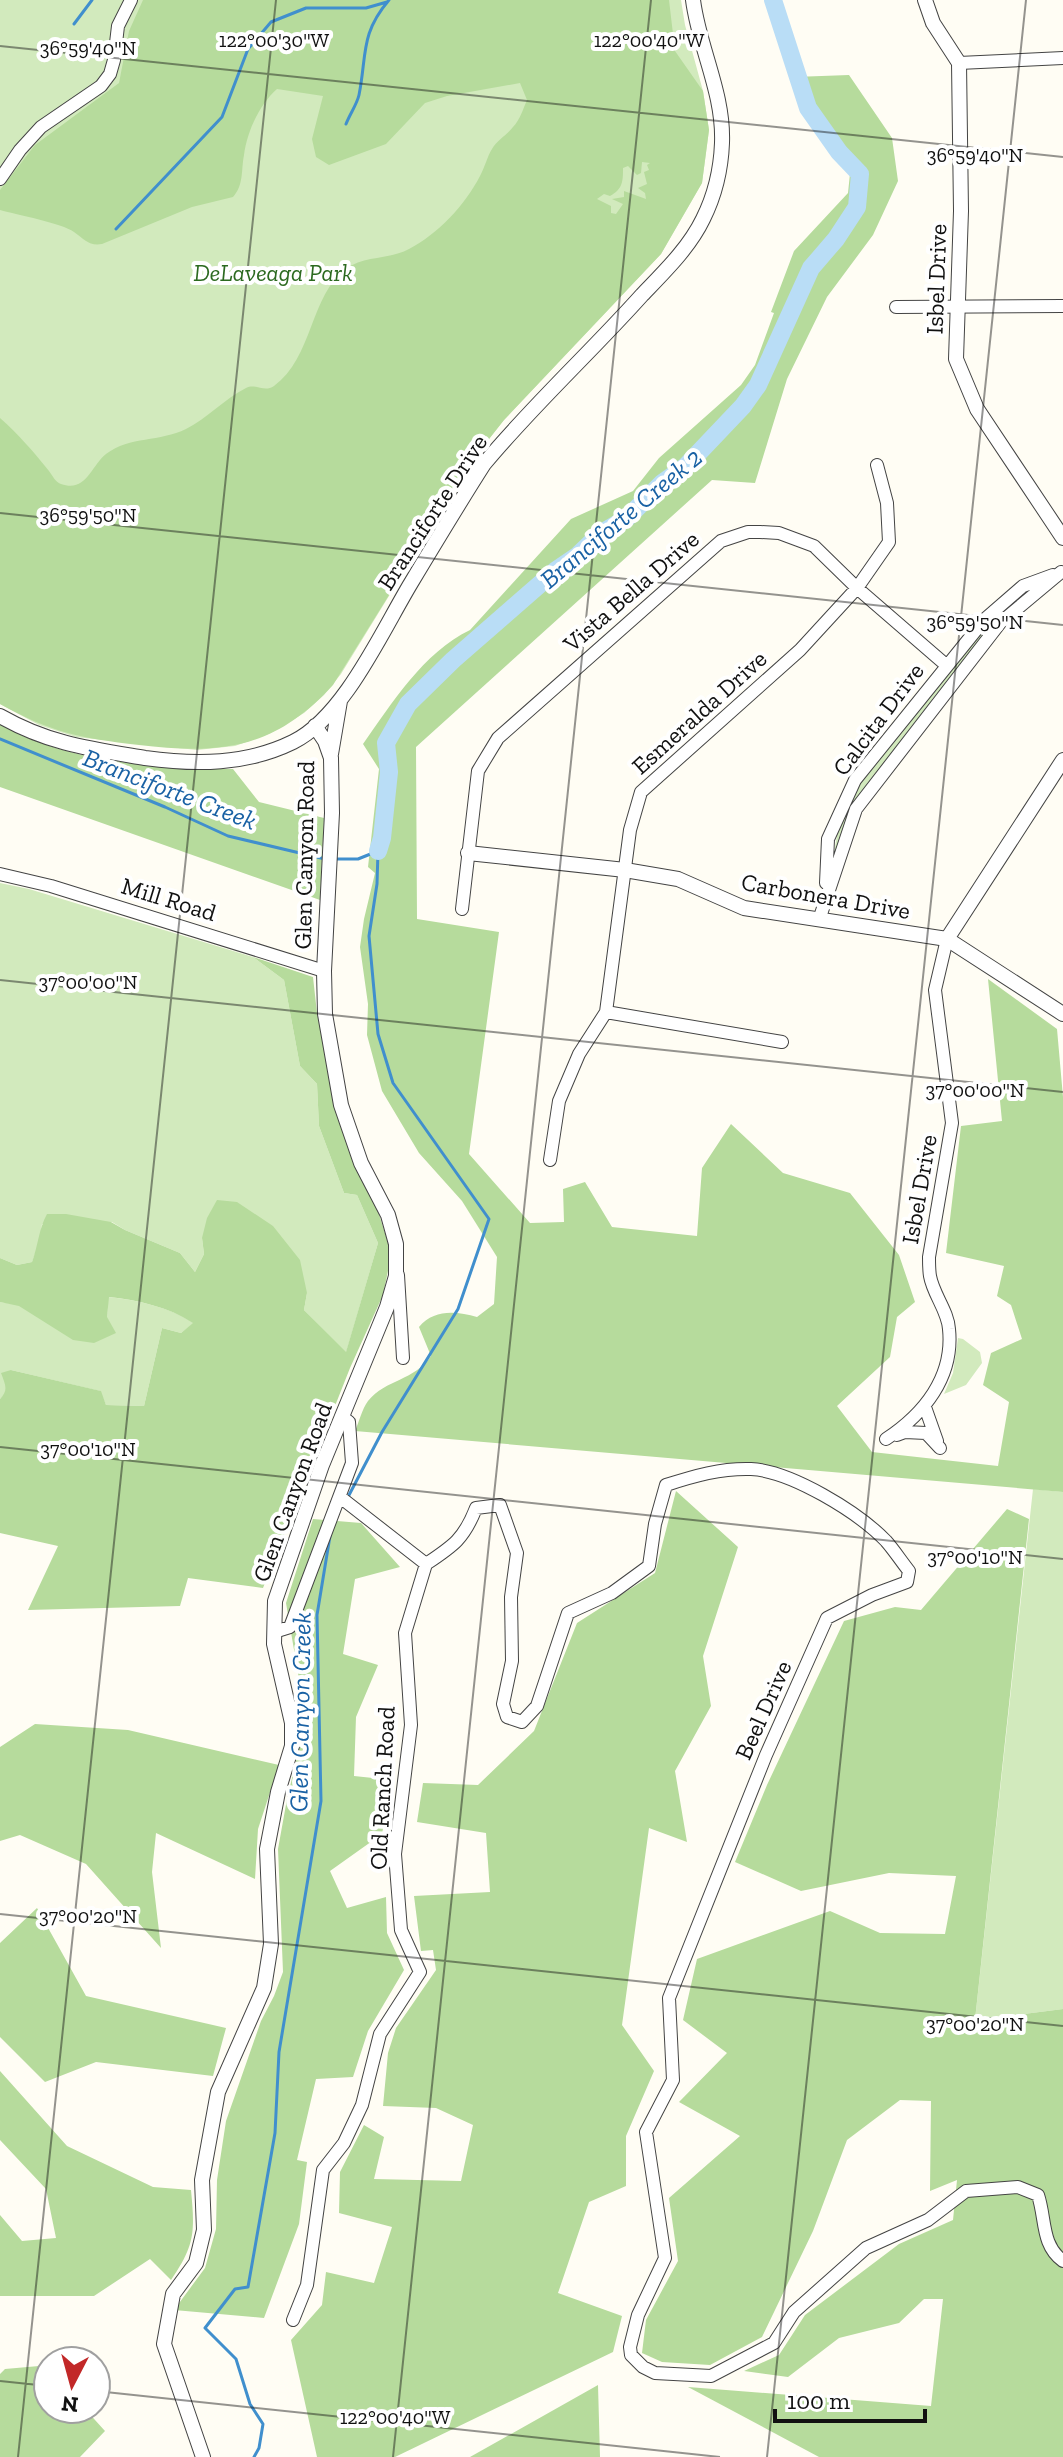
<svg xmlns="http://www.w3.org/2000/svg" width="1063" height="2457" viewBox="0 0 1063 2457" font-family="'Zilla Slab',serif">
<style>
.green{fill:#d2eabd}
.forest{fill:#b6db9c;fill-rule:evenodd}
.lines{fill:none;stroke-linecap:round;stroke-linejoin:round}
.stream{stroke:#408fcd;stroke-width:3}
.river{stroke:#b9ddf6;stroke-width:18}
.minor-casing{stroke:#444;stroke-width:14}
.tertiary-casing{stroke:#444;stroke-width:16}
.minor{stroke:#fff;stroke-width:12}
.tertiary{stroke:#fff;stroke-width:14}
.ticks{fill:none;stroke:#111;stroke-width:2;stroke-opacity:0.45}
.labels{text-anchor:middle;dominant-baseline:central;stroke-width:8;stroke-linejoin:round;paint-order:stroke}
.park-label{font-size:24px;font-style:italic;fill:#2c6a20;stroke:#fff}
.street-label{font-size:24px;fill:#111;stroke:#fff}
.water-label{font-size:26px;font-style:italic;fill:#1961a4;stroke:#fff}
.ticks-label{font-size:20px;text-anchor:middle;fill:#111;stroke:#fff;stroke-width:8;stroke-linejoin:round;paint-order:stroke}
</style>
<rect width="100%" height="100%" fill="#fffdf4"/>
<path class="green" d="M0 0H681L685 25 703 91 709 130 702 183 661 254 504 420 475 456 341 674 324 695 304 713 271 733 235 746 197 750 76 737 39 725 0 704Z
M1027 591 933 698 917 724 865 789 834 853 839 824 858 783 988 624Z
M0 883 29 889 253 957 284 980 300 1066 317 1084 319 1126 344 1193 357 1195 378 1243 346 1353 304 1310 307 1293 202 1238 204 1254 195 1272 180 1253 125 1230 112 1222 42 1224 40 1241 32 1262 17 1265 0 1258Z
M108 1297C137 1300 169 1307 194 1323L181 1333 162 1328 144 1406 106 1405 100 1391 11 1370 6 1393 0 1399V1302L107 1317Z
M958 1338 963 1339 980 1352 982 1363 966 1385 944 1394 953 1373Z
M1033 1489 1063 1492V2009L975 2020Z"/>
<path class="forest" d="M143 0H669L675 51 703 91 709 130 702 183 661 254 504 420 475 457 333 685C275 749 220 755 139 745 79 738 53 733 0 704V418C18 434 34 452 49 471 52 475 56 483 61 484 86 493 91 466 106 454 130 436 160 442 186 429 208 418 224 399 246 388 256 383 264 393 274 386 313 358 310 295 346 269 365 255 389 260 409 249 438 234 465 205 480 176 485 167 487 157 492 149 497 140 507 135 513 127 520 120 523 109 527 100L520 83 447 96 425 103 386 144 329 165 316 157 312 139 323 96 277 89C259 105 247 132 244 155 241 170 244 185 233 197L192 207 102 244C89 246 85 240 74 232 62 223 17 215 0 210V190L35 145 119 83 129 31ZM642 162 650 163 647 165 649 170 644 172 647 184 638 188 645 193 646 199 624 191V197L612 199 623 204 616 214 611 213V206L597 199 604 194 610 196C623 189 623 181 623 168L628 166 637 175 641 173Z
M849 75 892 138 898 181 873 235 827 297 787 379 755 483 712 480 416 747 417 919 499 932 469 1154 530 1223 564 1222 563 1189 585 1182 612 1227 697 1236 702 1168 731 1124 783 1173 850 1193 899 1255 915 1302 897 1317 890 1357 837 1406 872 1452 998 1466 1009 1402 983 1385 991 1353 1022 1339 1011 1305 997 1296 1004 1266 946 1253 961 1126 1002 1121 988 979 1057 1029 1063 1097V1492L355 1431C359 1422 362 1409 368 1401 386 1379 414 1381 431 1356L419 1327C434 1309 456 1311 477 1317L494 1304 497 1257 462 1201 419 1153 382 1091 367 1035 368 1004 360 947 364 919 375 873 368 867 379 769 363 744C392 703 423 653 470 630L571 519 633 491 659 458 741 385 755 365 774 313 771 312 794 251 848 193 852 154 812 125 794 77Z
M0 724C66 763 159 768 233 769L259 802 324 818 320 900 0 787Z
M253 957 313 977 317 1013 339 1112 377 1208 389 1246V1266L383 1295 350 1368 263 1588 188 1578 180 1606 28 1610 58 1546 0 1533V1399C9 1390 5 1384 1 1373L11 1370 101 1391 106 1405 144 1406 162 1328 181 1333 193 1323C169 1307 137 1300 109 1297L107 1317 116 1333 94 1343 73 1340 19 1306 0 1302V1258L17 1265 32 1262C38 1246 39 1228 47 1214H66L111 1222 125 1230 180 1253 195 1272 204 1254 202 1238 207 1218 217 1200 237 1202 273 1226 300 1260 307 1293 304 1310 346 1352 378 1243 357 1195 344 1193 319 1126 317 1084 300 1066 284 980Z
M676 1491 738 1547 703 1656 711 1706 675 1771 687 1842 649 1828 622 2025 654 2071 626 2136V2186L589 2202 558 2293 622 2316 613 2352 395 2457H317L291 2340 322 2305 326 2272 374 2283 392 2227 339 2213 340 2172 364 2125 384 2137 374 2179 461 2181 473 2125 436 2108 383 2106 388 2053 396 2028 436 1970 433 1950 421 1951 414 1896 490 1892 486 1833 417 1822 423 1783 478 1785 534 1731 577 1623 655 1573Z
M1007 1509 1029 1519 975 2020 1063 2009V2457H819L688 2387 931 2406 943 2299H924L899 2323 839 2338 788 2377 744 2371 779 2355 805 2315 899 2244 953 2220 957 2180 930 2191 931 2101 900 2100 847 2140 813 2231 762 2337 710 2365 662 2362 642 2353 646 2320 678 2261 669 2198 740 2136 679 2102 727 2053 683 2020 697 1959 830 1911 880 1933 945 1934 956 1876 889 1873 801 1891 735 1862 767 1785 844 1621 895 1607 921 1610Z
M313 1519 361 1523 400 1567 355 1579 343 1654 378 1665 356 1717 354 1776 392 1780 382 1834 330 1871 347 1908 386 1897 387 1933 404 1970 368 2031 353 2077 316 2079 297 2160 307 2162 299 2224 264 2318 174 2310 205 2268 216 2229 217 2180 226 2121 261 2021 274 1996 283 1972 278 1849 287 1799 306 1720 286 1603Z
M35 1724 128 1730 279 1765 258 1829 255 1879 156 1833 152 1872 161 1948 86 1864 20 1835 0 1841V1747Z
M37 1908 86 1996 226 2028 213 2076 96 2062 45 2082 0 2037V1943Z
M0 2071 67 2146 153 2187 191 2190C195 2232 195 2245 171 2280L150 2259 94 2296H0V2215L22 2241 56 2238 46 2189 0 2140Z
M39 2366 48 2409H85L105 2431 80 2457H0V2374L5 2369Z
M598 2385 600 2457H470Z"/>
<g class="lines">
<path class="stream" d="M74 24 92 0
M346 124C350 114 357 104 359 95 367 55 360 34 389 0
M116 229 222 117 248 49 271 22 306 8H366L387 2
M0 739 165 807 228 836 325 859
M333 859H358L378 851 377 884 369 936 378 1034 393 1083 489 1219 458 1309 382 1432 348 1497
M254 2457 259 2448 263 2424 250 2404 236 2359 205 2328 235 2289 248 2287 275 2133 279 2052 321 1801 317 1615 330 1536"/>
<path class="river" d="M378 851 382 838 389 772 386 743 408 704 453 660 555 571 577 556 600 534 627 518 662 483 686 466 743 406 758 385 811 268 836 239 857 207 860 174 839 152 808 108 773 0"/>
<defs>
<path id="minor" d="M959 63 1063 58
M0 179 20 150 41 127 101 86 110 74 114 60 118 26 131 0
M896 307 1063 306
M0 874 51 886 324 971
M826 883 828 839 855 780 985 619 1023 586 1053 575
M462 909 478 771 498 738 721 541 748 532H760L779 533 814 546 857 588 946 665
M819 920 856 809 1000 623 1061 572
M606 1012 782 1042
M550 1160 559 1101 579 1054 606 1012 630 830 641 792 800 650 857 588 889 542 887 503 877 465
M398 1275 403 1358
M925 1407 937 1441
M897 1435 905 1432 926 1433 940 1448
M886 1439C924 1414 954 1377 949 1329 948 1311 933 1294 930 1276 929 1270 929 1263 929 1257L952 1123 935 990 947 939
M340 1497 426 1564
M426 1564C453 1546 464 1539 476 1508L500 1505 517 1553 511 1597 512 1661 503 1704 507 1717 522 1722 537 1706 568 1613 612 1593 649 1566 655 1524 666 1485C694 1476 721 1468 751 1469 791 1471 858 1512 886 1541 894 1550 901 1561 909 1571L907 1582 872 1595 827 1618 766 1755 669 1998 673 2080 646 2132 665 2258 638 2315 630 2347 631 2355 643 2367 655 2373 711 2376 774 2343 794 2312 866 2248 928 2220 966 2191 1018 2187 1038 2195C1046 2219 1041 2245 1063 2261
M274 1632 290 1627 352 1463 349 1422 342 1417
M293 2320 307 2285 323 2170 344 2143 362 2105 380 2034 420 1972 401 1930 395 1854 411 1725 405 1633 426 1564"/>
<path id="tertiary" d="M925 0 933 23 959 63 961 211 956 359 977 409 1063 538
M0 716C49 744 91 749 145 758 196 765 246 765 293 742 344 717 382 631 411 583 435 543 459 503 484 464 533 405 591 352 642 295 664 272 689 248 703 219 715 195 721 169 722 143 724 93 699 48 693 0
M331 754 340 701
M468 853 625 870 678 879 744 908 947 939 1063 1014
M947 939 1063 760
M203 2457 164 2344 173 2294 196 2263 204 2230 202 2180 218 2092 264 1988 271 1944 267 1849 278 1792 292 1746V1723L274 1644 275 1601 322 1465 387 1307 396 1276V1244L388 1215 361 1163 341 1105 325 1014 324 971 332 813 331 758 325 741 315 726"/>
</defs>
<use href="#minor" class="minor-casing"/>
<use href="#tertiary" class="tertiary-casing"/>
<use href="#minor" class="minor"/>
<use href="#tertiary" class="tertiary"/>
</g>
<path class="ticks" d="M0 46 1063 157M0 513 1063 625M0 980 1063 1092M0 1447 1063 1559M0 1914 1063 2026M0 2381 48 2386M96 2391 720 2457M18 2457 276 0M393 2457 651 0M767 2457 1026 0"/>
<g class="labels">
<g class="park-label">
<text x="273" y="272">DeLaveaga Park</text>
</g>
<g class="street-label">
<text transform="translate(936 279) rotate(-88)">Isbel Drive</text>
<text transform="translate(432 512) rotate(-57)">Branciforte Drive</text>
<text transform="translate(631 591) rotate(-41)">Vista Bella Drive</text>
<text transform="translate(699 712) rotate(-42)">Esmeralda Drive</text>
<text transform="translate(878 719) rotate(-53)">Calcita Drive</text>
<text transform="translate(304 855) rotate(-89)">Glen Canyon Road</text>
<text transform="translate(826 896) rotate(10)">Carbonera Drive</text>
<text transform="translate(169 899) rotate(17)">Mill Road</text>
<text transform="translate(919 1189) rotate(-80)">Isbel Drive</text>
<text transform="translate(292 1492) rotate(-70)">Glen Canyon Road</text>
<text transform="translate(763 1710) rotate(-66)">Beel Drive</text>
<text transform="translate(382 1788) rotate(-87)">Old Ranch Road</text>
</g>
<g class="water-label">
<text transform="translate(621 518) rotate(-40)">Branciforte Creek 2</text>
<text transform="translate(170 789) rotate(21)">Branciforte Creek</text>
<text transform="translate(300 1712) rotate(-89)">Glen Canyon Creek</text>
</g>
</g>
<g class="ticks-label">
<text x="274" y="47">122°00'30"W</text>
<text x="649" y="47">122°00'40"W</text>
<text x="88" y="55">36°59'40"N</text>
<text x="975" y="162">36°59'40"N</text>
<text x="88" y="522">36°59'50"N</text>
<text x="975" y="629">36°59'50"N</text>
<text x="88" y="989">37°00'00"N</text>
<text x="975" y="1097">37°00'00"N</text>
<text x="88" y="1456">37°00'10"N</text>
<text x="975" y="1564">37°00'10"N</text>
<text x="88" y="1923">37°00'20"N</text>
<text x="975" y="2031">37°00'20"N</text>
<text x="395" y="2424">122°00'40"W</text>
</g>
<g transform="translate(72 2385) rotate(186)"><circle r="38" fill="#ffffff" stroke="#a0a0a0" stroke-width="2"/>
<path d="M0-6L14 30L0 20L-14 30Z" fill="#c22828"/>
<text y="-12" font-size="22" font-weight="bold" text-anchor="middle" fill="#111111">N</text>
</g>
<path d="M775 2409v12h150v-12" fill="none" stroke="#111111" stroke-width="4"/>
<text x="787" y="2409" font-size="24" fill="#111111" stroke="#ffffff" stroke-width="6" paint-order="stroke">100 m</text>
</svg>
